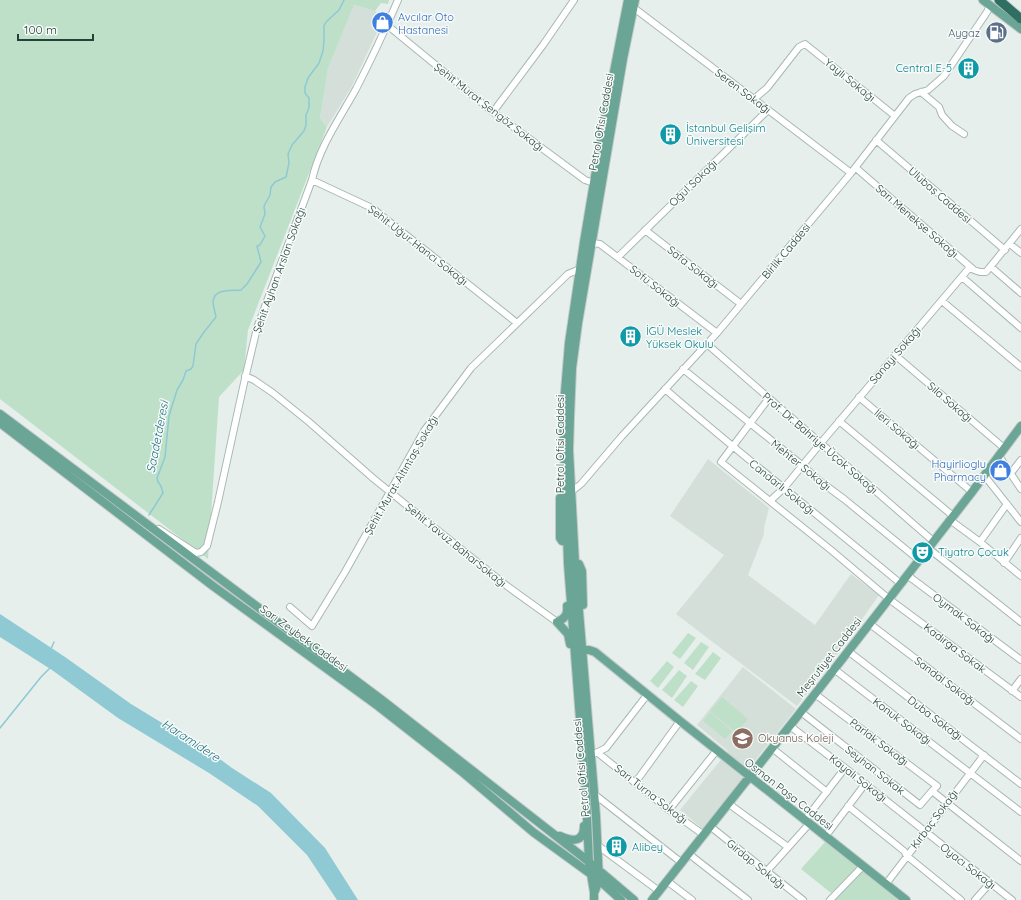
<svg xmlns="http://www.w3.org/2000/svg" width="1021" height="900" viewBox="0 0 1021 900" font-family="Quicksand,sans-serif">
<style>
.built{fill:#d4dfda}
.green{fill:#bfe0c8}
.water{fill:#8ec9d4}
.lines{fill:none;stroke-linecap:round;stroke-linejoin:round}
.stream{stroke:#8ec9d4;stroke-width:1.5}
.minor-casing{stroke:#a8b8b2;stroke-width:8}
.major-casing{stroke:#c2cac8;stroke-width:10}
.highway-casing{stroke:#c2cac8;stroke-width:11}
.minor{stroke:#fff;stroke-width:6}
.major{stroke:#6aa596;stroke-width:8}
.highway{stroke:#2f6f62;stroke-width:9}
.labels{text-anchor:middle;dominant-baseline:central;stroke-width:3;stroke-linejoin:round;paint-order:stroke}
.shop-label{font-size:11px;fill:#366cbe;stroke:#f7fbf9;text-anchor:start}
.service-label{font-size:11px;fill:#4e5e75;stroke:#f7fbf9;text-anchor:end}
.culture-label{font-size:11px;fill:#0d838f;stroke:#f7fbf9;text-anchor:start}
.street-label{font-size:11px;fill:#24423a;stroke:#f7fbf9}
.education-label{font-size:11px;fill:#785e54;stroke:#f7fbf9;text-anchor:start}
.water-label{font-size:12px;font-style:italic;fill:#1c6f80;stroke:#f7fbf9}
</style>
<rect width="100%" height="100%" fill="#e6efeb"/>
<path class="built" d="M354 5 375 11 384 17 352 86 327 127 320 118 328 67Z
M708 459 769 508 764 528V534L748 575 815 625 851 574 879 595 843 646 797 706 676 614 724 555 670 516Z
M743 667 796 709 750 767 742 782 703 829 680 810 728 751 697 725Z"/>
<path class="green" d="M0 0H389L388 4 381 3 375 11 354 5 328 68 320 118 327 127 248 330 244 370 219 397 208 559 0 399Z
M688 633 696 638 680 659 672 653Z
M701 642 709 647 693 670 684 663Z
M713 652 721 658 705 680 695 674Z
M667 661 674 667 658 688 650 681Z
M679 670 687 676 672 698 662 690Z
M691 681 698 686 683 707 674 700Z
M722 697 748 719 736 733 710 711Z
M710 712 732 731 725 739 703 721Z
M825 842 858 866 831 893 801 869Z
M862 870 899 900H833Z"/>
<path class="water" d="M0 614 65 657 131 704 213 754 232 768 271 793 325 848 358 900H337L307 855 258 806 209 773 118 718 52 670 0 637Z"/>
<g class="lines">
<path class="stream" d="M149 515 163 493 161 486 158 482 157 478 165 457 169 416 177 390 183 380 186 371 191 369 193 366 196 344 204 332 216 317C215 312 213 306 213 301 215 288 232 291 241 290L247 284 261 262 257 246 260 245 265 236 260 227 265 214 264 206 270 195 271 187 275 182 286 177 289 163 288 154 292 145 304 131 306 125V115L309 108V98L305 93V87L308 78 319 63 323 51 324 41V26L326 22 339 10 344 0
M51 649 54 642
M0 728 41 677 50 668"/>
<defs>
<path id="minor" d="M634 8 851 173
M387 25 493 112 585 180 594 183
M921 92 939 107 942 115 952 126 964 134
M754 99 767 88 799 47 805 44 895 116
M493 112 543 45 574 0
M876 140 1005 250
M856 168 974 270 980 272H986L1021 229
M312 180 372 208 517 323
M645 230 741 304
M592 243 600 244 717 333
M1010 244 1021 253
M618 257 768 110
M991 267 1021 293
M962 277 1021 328
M942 301 1021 367
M707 344 933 541
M895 355 1004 448
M683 369 802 465 817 479 844 499 919 560
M245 376 254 380 273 393 309 422 374 479 507 586 557 622
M665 389C742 456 822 518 901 584
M859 397 972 492
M769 398 721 462 831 550 889 599 1021 697
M839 421 953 516
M999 456 1021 489
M1011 473 1021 460
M984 475 1021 522
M571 492 581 484 622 436 717 333 851 173 909 98 915 94 928 90 944 76 987 12 990 5
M770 501 784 488 820 444 970 267
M950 520 980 542 1021 576
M159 529 196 553 201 552 207 546 218 502 244 383 257 328 312 180C319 147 340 118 356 89 371 60 385 30 398 0
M980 542 1007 504
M928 548 1021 622
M1004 563 1021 538
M907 575 1021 660
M290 607 312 626 345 572 424 431 471 368 568 274 580 269
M870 624 1021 739
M848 651 1021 784
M834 669 1021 812
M1012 691 1021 679
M815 694 937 786 932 791
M801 712 920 805 932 791 1021 861
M790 726 845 768 1012 900
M772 748 827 792
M596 753 606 748 647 695
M598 753 669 810 704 835
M635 783 680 721
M594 794 682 863
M729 804 788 847
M848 806 904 851 907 856 961 900
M669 810 717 750
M805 820 845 768
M711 827 803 900
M825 837 865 784
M597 845 659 891
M689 854 748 900
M766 872 809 824
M667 881 692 900
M886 884 984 755
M830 900 863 866
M975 900 990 883"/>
<path id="major" d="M983 0 1021 29
M0 414 382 700 588 861 634 900
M0 423 213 586 378 706 461 771 533 832 599 880 621 900
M560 498V538L562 541 571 542
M573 563 579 564 582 571 583 605
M567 606C568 614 565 619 557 622L568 634 570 644
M582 650H589L595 652 680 721 906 900
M560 836C573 842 584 842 584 826
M595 891 599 880 596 816 575 563 569 450 570 417 572 368 578 323 623 59 635 0
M594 900V892L589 862 586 797 568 564 563 416 569 343 584 242 604 123 628 0
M652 900 815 694 972 492 1021 426"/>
<path id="highway" d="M999 0 1021 19"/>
</defs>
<use href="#minor" class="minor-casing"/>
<use href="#major" class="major-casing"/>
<use href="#highway" class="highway-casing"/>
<use href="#minor" class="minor"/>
<use href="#major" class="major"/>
<use href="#highway" class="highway"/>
</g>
<defs>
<symbol id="shop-disc" viewBox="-11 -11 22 22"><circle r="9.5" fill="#3f7fe0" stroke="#f7fbf9"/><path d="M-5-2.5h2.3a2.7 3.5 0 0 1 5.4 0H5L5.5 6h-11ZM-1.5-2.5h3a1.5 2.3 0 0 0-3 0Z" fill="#fff"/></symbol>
<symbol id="fuel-disc" viewBox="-11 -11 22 22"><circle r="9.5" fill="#5c6f8a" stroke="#f7fbf9"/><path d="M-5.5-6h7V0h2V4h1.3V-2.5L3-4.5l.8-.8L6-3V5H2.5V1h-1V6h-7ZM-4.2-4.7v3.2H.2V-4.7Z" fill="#fff"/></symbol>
<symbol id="building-disc" viewBox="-11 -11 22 22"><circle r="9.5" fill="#0f9aa8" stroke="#f7fbf9"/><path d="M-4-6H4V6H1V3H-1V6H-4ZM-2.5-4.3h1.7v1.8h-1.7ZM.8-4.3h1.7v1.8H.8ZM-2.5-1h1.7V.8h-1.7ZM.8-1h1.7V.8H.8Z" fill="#fff"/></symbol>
<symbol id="theatre-disc" viewBox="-11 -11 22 22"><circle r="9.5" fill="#0f9aa8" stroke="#f7fbf9"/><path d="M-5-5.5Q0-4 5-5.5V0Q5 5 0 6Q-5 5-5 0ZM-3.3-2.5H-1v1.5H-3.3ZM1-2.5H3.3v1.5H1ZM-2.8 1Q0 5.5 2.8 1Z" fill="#fff"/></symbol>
<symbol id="school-disc" viewBox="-11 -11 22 22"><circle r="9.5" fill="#8d6e63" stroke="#f7fbf9"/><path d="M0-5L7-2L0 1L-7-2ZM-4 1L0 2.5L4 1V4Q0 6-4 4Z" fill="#fff"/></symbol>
</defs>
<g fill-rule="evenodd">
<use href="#shop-disc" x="370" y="10" width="25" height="25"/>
<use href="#fuel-disc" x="984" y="20" width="25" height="25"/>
<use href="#building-disc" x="956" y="56" width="25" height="25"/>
<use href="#building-disc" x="658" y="122" width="25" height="25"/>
<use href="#building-disc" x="618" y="324" width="25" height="25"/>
<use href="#shop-disc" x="988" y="458" width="25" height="25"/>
<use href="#theatre-disc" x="910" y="540" width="25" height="25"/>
<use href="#school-disc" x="730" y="726" width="25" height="25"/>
<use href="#building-disc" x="604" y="834" width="25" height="25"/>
</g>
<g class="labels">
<g class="shop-label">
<text x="398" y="17">Avcılar Oto<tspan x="398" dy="13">Hastanesi</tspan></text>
<text x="986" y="464" text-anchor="end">Hayirlioglu<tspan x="986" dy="13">Pharmacy</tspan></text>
</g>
<g class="service-label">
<text x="980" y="33">Aygaz</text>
</g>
<g class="culture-label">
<text x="952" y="68" text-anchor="end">Central E-5</text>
<text x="686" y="128">İstanbul Gelişim<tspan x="686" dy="13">Üniversitesi</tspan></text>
<text x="646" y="331">İGÜ Meslek<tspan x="646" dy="13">Yüksek Okulu</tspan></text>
<text x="938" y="552">Tiyatro Çocuk</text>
<text x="632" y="847">Alibey</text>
</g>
<g class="street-label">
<text transform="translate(850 80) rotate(39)">Yaylı Sokağı</text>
<text transform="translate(743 91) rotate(37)">Seren Sokağı</text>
<text transform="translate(489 107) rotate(38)">Şehit Murat Şengöz Sokağı</text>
<text transform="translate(601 122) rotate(-80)">Petrol Ofisi Caddesi</text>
<text transform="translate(693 183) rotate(-44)">Oğul Sokağı</text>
<text transform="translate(940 195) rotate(41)">Ulubaş Caddesi</text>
<text transform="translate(917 221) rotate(41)">Sarı Menekşe Sokağı</text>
<text transform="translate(418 245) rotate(38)">Şehit Uğur Hancı Sokağı</text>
<text transform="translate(786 251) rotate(-50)">Birlik Caddesi</text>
<text transform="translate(693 267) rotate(38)">Safa Sokağı</text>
<text transform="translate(279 270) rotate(-70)">Şehit Ayhan Arslan Sokağı</text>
<text transform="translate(655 286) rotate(38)">Sofu Sokağı</text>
<text transform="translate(895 355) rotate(-49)">Sanayi Sokağı</text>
<text transform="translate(950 402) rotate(41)">Sıla Sokağı</text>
<text transform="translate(897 429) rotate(40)">İleri Sokağı</text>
<text transform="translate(820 443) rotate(41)">Prof. Dr. Bahriye Üçok Sokağı</text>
<text transform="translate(560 444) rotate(-90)">Petrol Ofisi Caddesi</text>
<text transform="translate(801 465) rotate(39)">Mehter Sokağı</text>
<text transform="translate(401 475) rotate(-60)">Şehit Murat Altıntaş Sokağı</text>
<text transform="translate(782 487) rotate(39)">Candarlı Sokağı</text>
<text transform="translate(456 545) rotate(39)">Şehit Yavuz BaharSokağı</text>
<text transform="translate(964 618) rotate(37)">Oymak Sokağı</text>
<text transform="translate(304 638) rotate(36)">Sarı Zeybek Caddesi</text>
<text transform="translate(955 648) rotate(37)">Kadırga Sokak</text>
<text transform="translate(829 657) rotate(-52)">Meşrutiyet Caddesi</text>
<text transform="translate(945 681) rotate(37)">Sandal Sokağı</text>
<text transform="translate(935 718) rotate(37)">Duba Sokağı</text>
<text transform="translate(902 721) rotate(37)">Konuk Sokağı</text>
<text transform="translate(879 742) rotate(37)">Parlak Sokağı</text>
<text transform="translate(581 768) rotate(-95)">Petrol Ofisi Caddesi</text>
<text transform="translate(875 770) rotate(38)">Seyhan Sokak</text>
<text transform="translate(858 778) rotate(38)">Kayalı Sokağı</text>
<text transform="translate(651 794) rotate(38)">Sarı Turna Sokağı</text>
<text transform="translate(789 794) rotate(38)">Osman Paşa Caddesi</text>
<text transform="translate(934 819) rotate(-53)">Kırbaç Sokağı</text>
<text transform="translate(756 864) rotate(39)">Girdap Sokağı</text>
<text transform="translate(968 866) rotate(38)">Oyacı Sokağı</text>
</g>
<g class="education-label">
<text x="758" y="738">Okyanus Koleji</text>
</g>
<g class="water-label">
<text transform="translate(157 437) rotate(-79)">Saadetderesi</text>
<text transform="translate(191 740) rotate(33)">Haramidere</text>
</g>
</g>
<path d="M18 34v6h75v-6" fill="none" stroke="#24423a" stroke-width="2"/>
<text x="24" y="34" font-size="12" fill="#24423a" stroke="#f7fbf9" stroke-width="3" paint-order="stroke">100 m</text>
</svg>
